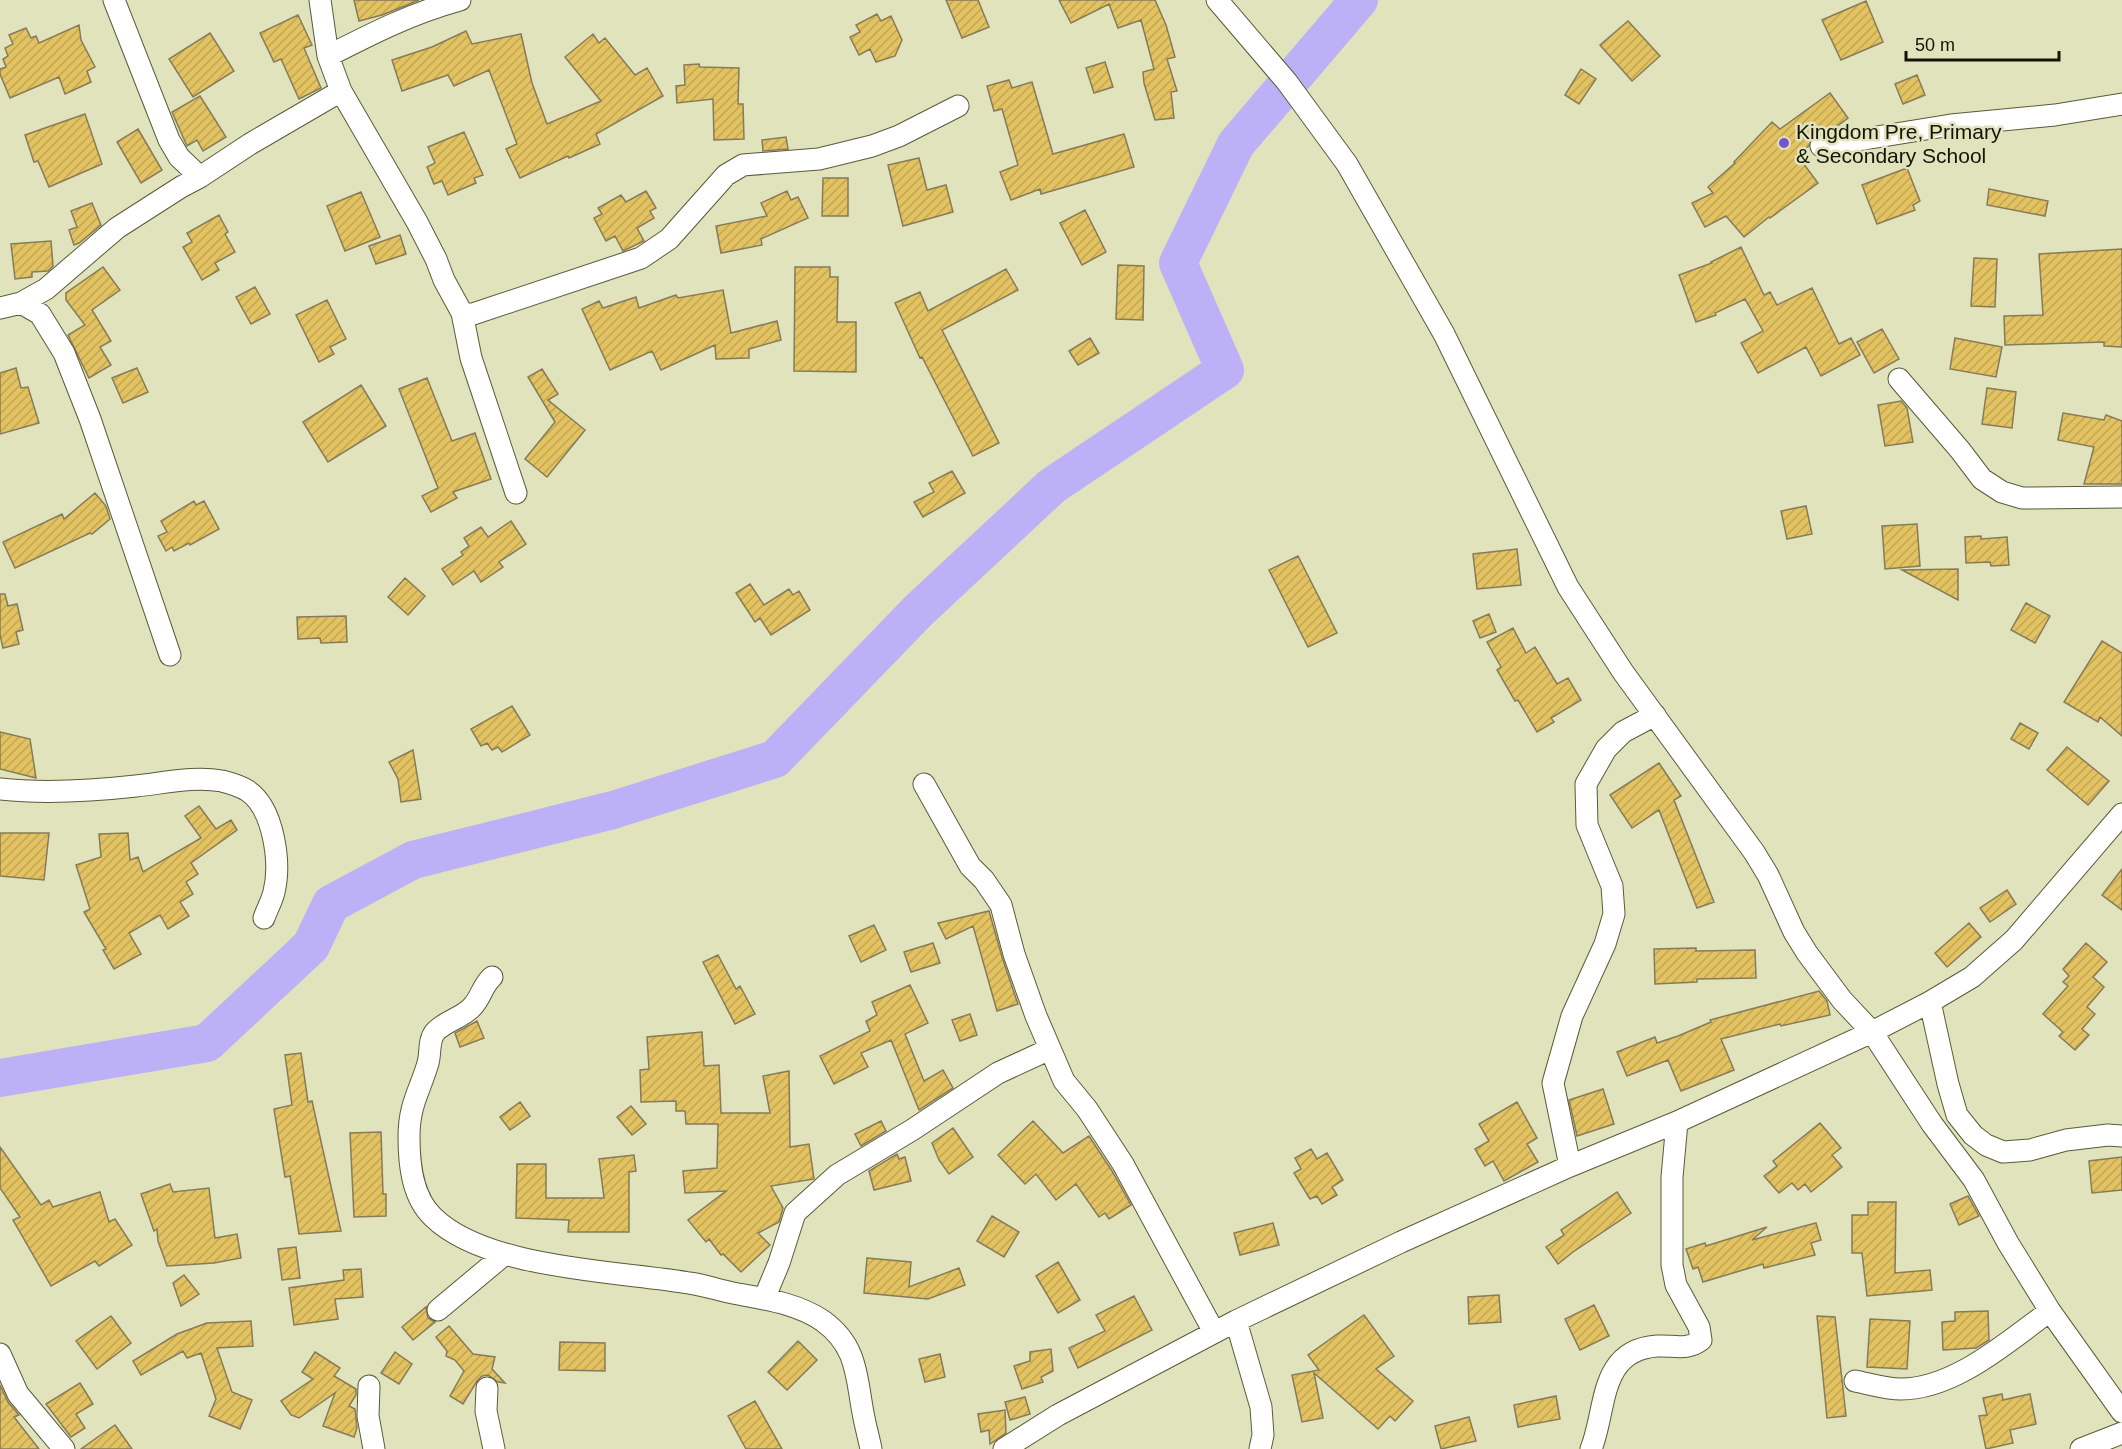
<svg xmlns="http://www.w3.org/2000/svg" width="2122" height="1449" viewBox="0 0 2122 1449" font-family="Helvetica,sans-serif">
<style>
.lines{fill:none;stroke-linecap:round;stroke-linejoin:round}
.river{stroke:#bcb1f6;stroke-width:38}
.building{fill:url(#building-hatch);stroke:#877b58;stroke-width:1.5}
.minor-casing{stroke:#595b38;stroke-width:23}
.minor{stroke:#fff;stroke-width:21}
.poi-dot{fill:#7455cf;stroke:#e0e3bc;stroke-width:2}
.labels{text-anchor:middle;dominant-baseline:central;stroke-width:5;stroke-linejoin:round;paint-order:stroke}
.poi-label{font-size:21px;fill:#141406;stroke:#e0e3bc;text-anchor:start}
</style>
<defs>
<pattern id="building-hatch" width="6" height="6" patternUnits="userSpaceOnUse" patternTransform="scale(1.5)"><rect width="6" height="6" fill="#e2c261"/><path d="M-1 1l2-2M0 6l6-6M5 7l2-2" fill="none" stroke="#c1a653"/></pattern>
</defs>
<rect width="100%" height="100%" fill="#e0e3bc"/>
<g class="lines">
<path class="river" d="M0 1078 207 1043 311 946 331 904 413 860 613 810 775 759 918 611 1052 486 1225 370 1178 263 1236 144 1359 0"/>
</g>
<path class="building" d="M354 0H419L382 15 359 21Z
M946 0H978L989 27 962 38Z
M1059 0H1155L1166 25 1175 57 1167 59 1177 91 1171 92 1174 118 1155 120 1144 83 1143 72 1154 69 1141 20 1118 28 1109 4 1071 23Z
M1866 1 1883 42 1841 60 1822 20Z
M877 14 881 21 891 16 902 40 895 56 876 62 870 49 859 55 850 37 860 32 856 25Z
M298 15 312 45 304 48 321 88 299 99 281 59 274 62 260 33Z
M1628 21 1660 56 1632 81 1600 45Z
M79 25 81 40 95 67 87 71 91 82 65 94 59 77 10 98 0 74V69L6 67 3 59 8 56 5 48 13 44 9 35 26 28 31 38 36 36 39 43Z
M466 31 472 44 521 34 532 83 547 124 601 101 565 57 593 34 599 43 605 38 635 75 647 68 663 96 596 134 600 144 569 158 568 156 520 178 506 149 517 144 489 70 454 86 448 75 402 91 392 60 432 47Z
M210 33 234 71 193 97 169 59Z
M1105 62 1113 87 1094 93 1086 68Z
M699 64 700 67 739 68 738 104H743L744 139 714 140 713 99 677 103 676 86 685 85 684 65Z
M1581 69 1596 79 1579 104 1565 95Z
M1917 75 1925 95 1903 104 1895 84Z
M1009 80 1012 88 1032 82 1053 154 1124 134 1134 167 1041 194 1040 189 1011 200 1000 172 1018 165 1002 109 994 111 987 86Z
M1830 93 1848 118 1829 132 1813 136 1809 146 1797 155 1818 183 1770 218 1769 217 1744 237 1726 216 1705 227 1692 203 1713 193 1708 187 1735 163 1734 162 1772 122 1780 129Z
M200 96 226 137 203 151 197 140 187 146 172 112Z
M85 114 102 164 49 187 38 161 34 162 25 135Z
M138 129 162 170 141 183 117 142Z
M464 132 483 175 474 178 476 183 448 195 442 181 434 184 427 167 435 163 428 147Z
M786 137 788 149 763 151 762 140Z
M919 158 927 190 946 185 953 212 903 226 888 165Z
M1907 168 1920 201 1913 205 1915 210 1877 224 1862 185Z
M823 178H848V216H822Z
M1989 189 2048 201 2045 216 1987 205Z
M646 191 656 208 650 211 654 218 637 228 644 241 623 251 615 236 606 241 594 218 602 214 598 208 621 195 626 202Z
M787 191 791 200 798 197 808 218 761 239 762 245 721 253 716 226 767 216 761 203Z
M361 192 380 237 345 251 327 206Z
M92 203 101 225 79 243 74 245 69 230 77 227 71 211Z
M1085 210 1106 252 1082 265 1060 223Z
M219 215 228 232 225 234 235 252 215 263 219 270 202 280 183 247 192 242 187 233Z
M400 235 406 254 376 264 369 246Z
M51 241 53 266 48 271 32 272V277L15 279 11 244Z
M1741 247 1764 295 1770 292 1777 305 1812 288 1839 344 1851 338 1860 355 1821 376 1806 347 1758 373 1741 343 1763 331 1745 299 1715 313 1716 315 1696 322 1679 275 1712 263 1711 262Z
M2122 249V347L2104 346V342L2005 345 2004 316 2043 315 2039 254Z
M1974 258 1997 259 1995 307 1971 306Z
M1118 265 1144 266 1143 320 1116 319Z
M103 267 120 290 92 310 111 341 100 347 111 365 89 378 68 335 85 325 66 300V293Z
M795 267H830V277H838L837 322H856V372L794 371Z
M1006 269 1018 290 942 330 999 443 973 456 922 357 920 358 895 303 920 292 928 311Z
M255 287 270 314 251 324 236 297Z
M723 290 731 333 777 321 781 340 749 349V358L716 359 715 345 661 370 652 351 610 370 582 309 599 301 603 308 636 297 639 308 676 295 678 298Z
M327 300 346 339 330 347 334 354 319 362 296 315Z
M1882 329 1899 359 1874 373 1857 342Z
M1090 338 1099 353 1078 365 1069 351Z
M1955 338 2002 347 1996 377 1950 369Z
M16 368 21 388 28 387 39 423 0 434V373Z
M137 368 148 392 123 403 112 378Z
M542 369 558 394 548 400 585 430 547 477 525 459 555 422 528 377Z
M427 378 452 441 475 433 491 479 453 492 457 498 431 512 422 496 438 488 399 389Z
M361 385 386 426 328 462 303 422Z
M1987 388 2016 392 2012 428 1982 424Z
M1901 401 1907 408 1913 442 1885 446 1878 405Z
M2063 413 2104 420 2106 415 2122 421V484H2084L2094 447 2058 440Z
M952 471 965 493 923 517 914 502 934 492 929 483Z
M95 493 106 506 110 519 92 534 90 533 15 568 3 542 62 514 64 519Z
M194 501 196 505 204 501 219 529 190 545 189 543 174 551 172 547 166 551 158 536 167 532 161 521Z
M1806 506 1812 534 1787 539 1781 511Z
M511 521 526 544 499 562 503 567 481 582 474 571 453 585 442 569 463 555 461 552 469 546 464 538 481 527 488 537Z
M1917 524 1920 566 1885 569 1882 526Z
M1981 536V539L2007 537 2009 565 1991 566 1990 562 1966 563 1965 537Z
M1517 549 1521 585 1477 589 1473 554Z
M1298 556 1337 633 1308 647 1269 570Z
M1958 569V600L1902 570Z
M405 578 425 596 408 615 388 597Z
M750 584 764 605 789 589 793 595 799 591 810 610 771 635 760 618 755 622 736 593Z
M0 594H5L8 606 17 604 23 630 16 632 19 644 3 648 0 635Z
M2026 603 2050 616 2035 643 2011 630Z
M1489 614 1496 632 1480 638 1473 621Z
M346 616 347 642 321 643 320 638 298 639 297 617Z
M1513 628 1526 653 1535 647 1557 684 1568 678 1581 700 1551 718 1554 722 1537 732 1518 700 1515 701 1497 670 1501 667 1487 642Z
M2102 641 2122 653V736L2100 717 2098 722 2064 702Z
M512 706 530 735 502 752 498 747 492 750 487 743 481 746 471 729Z
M2020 723 2038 733 2029 749 2011 739Z
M0 732 30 739 36 778 0 769Z
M2067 747 2109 781 2088 805 2047 770Z
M413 750 421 799 401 802 398 779 389 762Z
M1659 763 1681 796 1674 800 1714 902 1697 908 1659 810 1632 828 1610 795Z
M199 806 216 829 231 820 237 830 191 863 198 874 186 882 193 894 180 902 189 916 168 929 160 915 129 933 141 954 114 969 103 950 106 949 84 912 90 909 76 865 101 857 99 834 128 833 130 860 138 857 143 872 201 838 185 816Z
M0 833H49L44 880 0 876Z
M2122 869V910L2102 895Z
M2007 890 2016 904 1990 922 1980 908Z
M989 911 1002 957 1018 1004 997 1011 973 926 946 939 938 923Z
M1969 923 1981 937 1947 967 1935 953Z
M874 925 886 950 861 962 849 936Z
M933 943 940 963 911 972 904 952Z
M2086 943 2107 962 2093 977 2104 987 2087 1007 2095 1014 2082 1029 2089 1035 2075 1050 2059 1036 2063 1032 2043 1014 2068 986 2063 982 2069 976 2063 969Z
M1696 948V951L1755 950 1756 978 1697 979V982L1655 984 1654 949Z
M718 955 736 989 740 986 755 1014 735 1024 703 962Z
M910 985 928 1023 905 1034 924 1081 943 1070 953 1088 919 1110 891 1040 861 1053 868 1067 834 1084 820 1056 870 1031 866 1021 877 1015 872 1002Z
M1819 991 1827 1001 1830 1015 1781 1026 1780 1024 1721 1039 1734 1070 1681 1091 1668 1060 1627 1076 1617 1052 1655 1037 1657 1043 1678 1036 1711 1022 1710 1020Z
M970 1014 977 1035 960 1041 952 1020Z
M477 1021 484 1038 460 1047 455 1033Z
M702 1032 704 1066 719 1065 721 1113H770L763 1076 789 1071 790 1147 809 1144 814 1179 771 1186 783 1208 779 1222 758 1233 770 1245 741 1272 723 1254 721 1255 709 1239 706 1242 688 1220 726 1191 685 1193 683 1171 717 1168 718 1124H686L685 1111H676V1101L641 1102 640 1070 649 1069 647 1037Z
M301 1053 308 1102 312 1101 341 1231 299 1234 290 1176 285 1177 274 1109 292 1105 285 1055Z
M1603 1089 1614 1124 1577 1136 1569 1100Z
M520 1102 530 1116 510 1130 500 1117Z
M1517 1102 1537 1138 1527 1144 1538 1162 1504 1181 1493 1161 1485 1166 1475 1149 1489 1141 1479 1124Z
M631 1106 646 1124 632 1135 617 1117Z
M881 1121 886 1131 861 1146 855 1134Z
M1033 1121 1063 1153 1089 1136 1112 1171 1131 1205 1109 1219 1105 1213 1099 1217 1076 1184 1056 1200 1036 1174 1025 1184 998 1155Z
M1820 1123 1841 1148 1832 1155 1842 1167 1811 1192 1805 1184 1798 1190 1792 1183 1779 1193 1764 1176 1777 1166 1773 1161Z
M953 1128 973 1157 949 1174 939 1160 932 1143Z
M381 1132 383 1194H386V1216L354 1217 350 1133Z
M0 1147 41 1205 49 1200 53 1207 100 1192 109 1222 115 1219 132 1245 99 1266 95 1261 51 1286 13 1220 20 1217 0 1188Z
M1311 1149 1317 1159 1327 1153 1343 1180 1332 1187 1337 1195 1322 1204 1317 1196 1310 1199 1294 1173 1301 1169 1295 1158Z
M897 1154 899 1159 905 1157 911 1181 874 1190 869 1171Z
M634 1155 636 1171 629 1172V1232H568L569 1220 516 1218 517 1164H546V1198H604L599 1159Z
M2122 1157V1190L2092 1193 2089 1161Z
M170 1184 173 1192 209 1188 215 1238 237 1234 241 1258 214 1263 167 1266 158 1241 157 1229 154 1231 141 1194Z
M1617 1192 1631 1213 1573 1252 1558 1264 1546 1247 1564 1235 1561 1230Z
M1968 1196 1979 1216 1959 1225 1950 1204Z
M1868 1202H1896L1895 1273 1930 1270 1932 1290 1867 1296 1862 1253H1852V1215H1868Z
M992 1216 1019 1232 1004 1257 977 1241Z
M1273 1223 1279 1245 1240 1255 1234 1233Z
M1816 1223 1821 1240 1811 1243 1815 1255 1764 1268 1763 1264 1703 1282 1698 1267 1693 1269 1686 1249 1705 1243 1706 1246 1767 1227 1752 1240Z
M296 1247 300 1278 282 1280 278 1249Z
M867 1258 911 1262 909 1287 959 1268 965 1285 928 1299 864 1293Z
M1058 1262 1080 1300 1058 1313 1036 1276Z
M361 1269 363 1297 335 1299 338 1319 294 1325 289 1288 344 1280 343 1270Z
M184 1275 199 1294 181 1306 173 1283Z
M1499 1295 1501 1322 1469 1324 1468 1297Z
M1134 1296 1152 1330 1078 1368 1069 1348 1105 1331 1096 1315Z
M1594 1305 1609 1336 1580 1350 1565 1319Z
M426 1307 428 1318 435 1322 413 1340 402 1327Z
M1988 1311 1989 1340 1976 1348 1943 1350 1942 1322 1955 1321V1312Z
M1364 1315 1394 1356 1376 1369 1413 1401 1395 1421 1390 1416 1378 1429 1314 1373 1323 1418 1302 1422 1292 1375 1319 1370 1308 1355Z
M111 1316 131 1343 97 1369 76 1341Z
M1817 1316 1835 1317 1846 1416 1827 1418Z
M1870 1319 1910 1321 1907 1369 1867 1367Z
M251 1321 253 1346 217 1348 232 1392 252 1400 240 1429 209 1416 216 1399 201 1353 187 1358 183 1351 141 1375 133 1361 177 1334 207 1323Z
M449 1326 473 1354 495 1357 492 1369 505 1383 498 1382 488 1375 482 1376 477 1381 463 1404 450 1396 464 1371 455 1360 446 1356 447 1351 436 1337Z
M798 1341 817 1360 787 1390 768 1372Z
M560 1342 605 1343V1371L559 1370Z
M1051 1349 1053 1371 1041 1377 1043 1382 1022 1389 1014 1366 1030 1361V1352Z
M315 1352 340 1368 334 1376 356 1389V1395L349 1406 355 1409 357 1428 354 1437 323 1426 335 1393 299 1418 291 1415 281 1401 313 1379 302 1372Z
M395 1352 412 1364 399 1384 381 1373Z
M940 1354 945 1377 925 1382 919 1359Z
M80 1383 93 1404 76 1414 85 1428 71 1437 46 1404Z
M0 1385 8 1402 19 1415 14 1417 39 1449H0Z
M2002 1394 2003 1400 2030 1394 2036 1424 2010 1430 2013 1443 1986 1449 1979 1416 1987 1415 1983 1398Z
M1556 1396 1560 1419 1518 1427 1514 1405Z
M1025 1397 1030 1414 1010 1420 1005 1402Z
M755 1401 782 1449H746L728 1416Z
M1005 1410 1006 1433 990 1444 989 1430 981 1432 978 1414Z
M1469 1417 1476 1441 1441 1449 1435 1426Z
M115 1425 132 1449H81L102 1434Z"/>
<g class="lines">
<defs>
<path id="minor" d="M114 0 169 140 179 157 200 177 250 144 341 91
M320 0 328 56 341 91 417 222 436 259 444 280 462 313 473 314 641 258 669 239 726 175 743 165 819 159 872 146 899 136 958 106
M1217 0 1287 82 1347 164 1444 334 1568 587 1623 672 1754 852 1768 875 1794 932 1807 953 1842 1000 1872 1032 1932 1124 1974 1180 2008 1243 2050 1311 2122 1412
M328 56C373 33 410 14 460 0
M1821 146 1951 125 2055 115 2122 104
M21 303 40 314 64 353 90 419 170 655
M0 308 21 303 46 289 117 228 181 187 200 177
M462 313 471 358 516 493
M1899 379 1960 450 1982 479 2002 492 2022 498 2122 497
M924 784 970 866 984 880 1001 905 1014 954 1036 1016 1064 1081 1087 1109 1123 1164 1214 1332
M0 789C46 794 91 791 136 786 165 783 194 776 222 781 230 783 242 787 248 791 274 809 281 863 274 892 272 901 267 909 264 918
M492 977C482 986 481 998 472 1007 462 1018 445 1021 435 1032 428 1041 431 1053 428 1063 420 1091 409 1104 409 1137 409 1164 412 1197 433 1217 486 1269 618 1271 689 1283 704 1285 718 1290 733 1293 764 1299 797 1303 823 1321 859 1347 856 1379 864 1418 866 1428 869 1439 871 1449
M1930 1002 1948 1084 1957 1115 1973 1135 1986 1145 2003 1152 2030 1150 2066 1140 2108 1135 2122 1136
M1570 1166 1553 1083 1572 1016 1605 944 1614 914 1612 886 1587 825 1586 784 1606 749 1623 732 1655 715
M764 1299 779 1263 795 1213 837 1175 912 1130 998 1073 1050 1049
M438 1310 505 1254
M1236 1321 1261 1407 1263 1435 1260 1449
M0 1354 18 1394 64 1449
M1855 1381C1870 1384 1886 1389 1901 1389 1955 1389 2008 1341 2050 1311
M369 1386 368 1416 374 1449
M487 1388 486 1411 494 1449
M1004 1449 1058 1415 1236 1321 1401 1242 1570 1166 1677 1122 1872 1032 1930 1002 1972 977 2014 940 2122 814
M1591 1449C1607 1410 1598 1350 1657 1346 1673 1345 1687 1351 1701 1340L1699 1327 1676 1285 1672 1265V1177L1677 1122
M2081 1449 2122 1433"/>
</defs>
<use href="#minor" class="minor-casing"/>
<use href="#minor" class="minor"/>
</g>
<circle class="poi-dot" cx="1784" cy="143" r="6"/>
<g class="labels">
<g class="poi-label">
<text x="1796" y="131">Kingdom Pre, Primary<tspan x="1796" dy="24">&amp; Secondary School</tspan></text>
</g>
</g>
<path d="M1906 51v9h153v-9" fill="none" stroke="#141406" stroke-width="3"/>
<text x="1915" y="51" font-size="18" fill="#141406" stroke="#e0e3bc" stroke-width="4.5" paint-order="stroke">50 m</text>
</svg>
